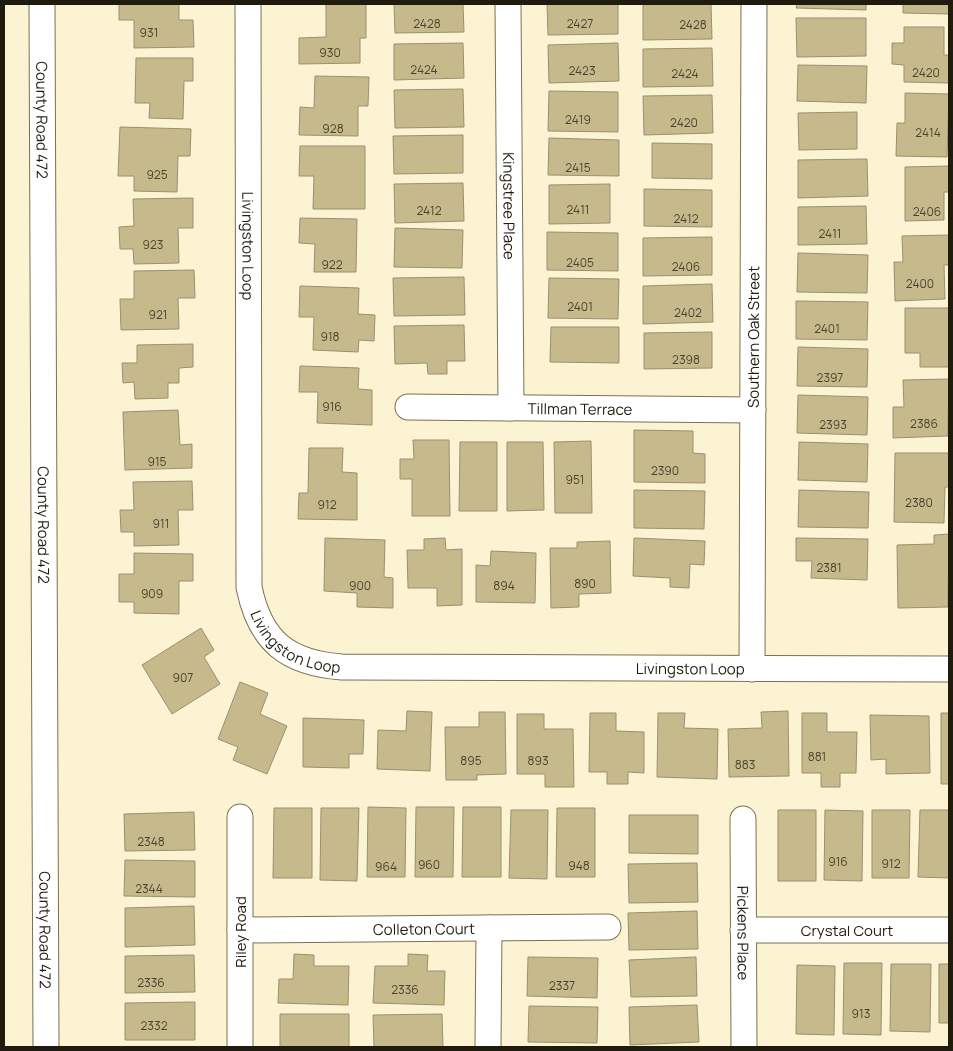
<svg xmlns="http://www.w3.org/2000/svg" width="953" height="1051" viewBox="0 0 953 1051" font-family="Manrope,sans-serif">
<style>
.building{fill:#c6ba8d;stroke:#999071}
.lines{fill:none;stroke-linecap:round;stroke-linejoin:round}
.minor-casing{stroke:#797153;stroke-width:27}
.minor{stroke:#fff;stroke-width:25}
.labels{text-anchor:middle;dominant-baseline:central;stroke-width:4;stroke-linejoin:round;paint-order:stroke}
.number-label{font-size:12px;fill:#49442e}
.street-label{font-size:15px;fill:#1f1c0f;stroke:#fff}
</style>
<rect width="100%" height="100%" fill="#fcf3d2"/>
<path class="building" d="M119 4H179V20H193L194 47 134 48V20H119Z
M326 4H366V38H360V63L299 64V38L326 37Z
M394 4H463L464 32 395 33Z
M547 4H618V34L548 35Z
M643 4H711L712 39 643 40Z
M797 4H866V10L796 8Z
M903 4H949V14L903 13Z
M796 18H866V56L797 57Z
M904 27H944V55H949V83L904 82V65L892 64V43H904Z
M463 43 464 78 394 80V44Z
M618 43 619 81 549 83 548 45Z
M712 48 713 86 643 87V49Z
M136 58H193V81H184L183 119 149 118 150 103H135Z
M798 65 867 66 866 103 797 101Z
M315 76 369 77 368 106H358V136L299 135 300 107 314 108Z
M463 89 464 127 395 128 394 90Z
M549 91 618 92V132L548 131Z
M905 93 949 94 947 157 896 156 897 123H905Z
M712 95 713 133 644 135 643 96Z
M857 112V149L799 150 798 113Z
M120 127 191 129 190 156H178L177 192 134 191V176H118Z
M463 135V173L394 174 393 136Z
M549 138 619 140V176L548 175Z
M652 143 712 144V179L652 178Z
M300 146H365V209H313L314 176H299Z
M867 159 868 196 798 198V160Z
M949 166V192H944V220L905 221V167Z
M463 183 464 221 395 223 394 184Z
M610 184V223L549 224V185Z
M644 189 712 190V227L644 226Z
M193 198V228H178L179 263 134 264 133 249H120L119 227 134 226 133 199Z
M866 206 867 244 798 245V207Z
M300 218 357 219 356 272H314L315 244 299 243Z
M395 228 463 230 462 268 394 267Z
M547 232 618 233V271L547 270Z
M949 235V265H944L945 299 895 301 894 262H903L902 236Z
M712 237V275L643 276V238Z
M798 253 868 255 867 293 797 292Z
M194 270 195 298H178L179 329 121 330 120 299H134V271Z
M464 277 465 315 394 316 393 278Z
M549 278 619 279 618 319 548 318Z
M712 284 713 322 643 324V286Z
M300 286 359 288 358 314 375 315 374 341 359 340 358 352 313 350 314 317H299Z
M796 301 868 302 867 340 796 339Z
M905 308H949V367H920V353H905Z
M464 325 465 361H447V374H428L427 363 395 364 394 326Z
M551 327H619V363L550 362Z
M712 332V368L644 369V333Z
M193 344V367L179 368V383H168V398L135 399 134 382 123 383 122 363H137V345Z
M798 347 868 349 867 387 797 386Z
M300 366 359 368 358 389 372 390V425L317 423 318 392H299Z
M949 379 948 436 893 438V407H904L903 380Z
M798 395 868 397 867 435 797 433Z
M178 410 180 445 192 444V468L125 470 123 412Z
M634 430 693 431V453L705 454V483L634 482Z
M413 440H449L450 516H412V479H400V459H414Z
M591 441 592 513H555L554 442Z
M460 442H497V511H459Z
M507 442H543L544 510 507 511Z
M799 442 868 444 867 482 798 480Z
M309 448H343L342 472 357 473V520L298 519 299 493H308Z
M895 453H949V487H945L944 523 894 522Z
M192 481 193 510H178L179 545 134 546V532H121L120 510H134L133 482Z
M634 490 705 491 704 529 634 528Z
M799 490 869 492 868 528 798 527Z
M949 534 948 607 898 608 897 545 934 544V535Z
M325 538 385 540 384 577 393 578V608L357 607V593L324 591Z
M445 538 446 550 462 549V605L437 606V588H408L407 550H424V539Z
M634 538 705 541 704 565 690 564 689 588 670 587V578L633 576Z
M796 538 868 539 867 580 811 578 812 561H796Z
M610 541 611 593 579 594V607L551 608 550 548H577V542Z
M491 551 536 553 535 603 476 602V565L490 566Z
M134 553 193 554V581H179V614L134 613V602H119V574H134Z
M201 628 214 650 204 657 220 684 172 714 142 665Z
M240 682 268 693 260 714 287 726 267 774 233 760 238 747 218 739Z
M407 711 432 712 430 771 377 769 378 730 406 731Z
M788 711 789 776 729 777 728 729 762 728 761 712Z
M479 712H505L506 774 477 775V780H446L445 727H479Z
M590 713H616V731L644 732V773L628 772V784H607V772H589Z
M658 713H685L684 728 718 729 717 779 657 777Z
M802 713H827V732H857L856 773H840V787H821V773H802Z
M941 713H949V784H941Z
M517 714H544V729H573L574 787H545V774H517Z
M870 715 929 716 930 773 886 774V759L871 760Z
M303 718 364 720 363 754H349V768L303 767Z
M368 807 406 808 405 877H367Z
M416 807H454L453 877H415Z
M463 807H501V877H462Z
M274 808H312V878H273Z
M321 808H359L357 881 320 880Z
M557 808H595V877H556Z
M511 810H548L547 879 509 878Z
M778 810H816V881H778Z
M825 810 863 811 862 881 824 880Z
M872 810H910L909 878H872Z
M920 810H949V878L918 877Z
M194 812 195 850 125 851 124 814Z
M629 815H698V854L629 853Z
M125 860 195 861V897L124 896Z
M697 863 698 902 629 903 628 864Z
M194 906 195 945 125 947V908Z
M697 911 698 949 629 950 628 913Z
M294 954 314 955V966H349L348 1005 278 1003 279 979H293Z
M408 954 428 955 427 971H445L444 1005 373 1003 375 966H408Z
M194 955 195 992 125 993V956Z
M528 957 598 958 597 998 527 996Z
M696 957 697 996 631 997 629 960Z
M844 963H882L881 1035 843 1034Z
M891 964H931L930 1032 890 1031Z
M939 964H949V1023H939Z
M797 965 835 966 834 1035 796 1034Z
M195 1002V1040H125V1003Z
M697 1005 699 1042 630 1045 629 1007Z
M529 1006 598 1007 597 1043 528 1042Z
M280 1014H349V1047H280Z
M442 1014 443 1047H374L373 1015Z"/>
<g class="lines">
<defs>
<g id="minor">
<path id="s1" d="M42 4 46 1047"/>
<path id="s2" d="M248 4 249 587C260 642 288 663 342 667L949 669"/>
<path id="s3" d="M508 4 511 408"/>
<path id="s4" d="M408 407 753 410"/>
<path id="s5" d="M752 669 754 4"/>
<path id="s6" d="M743 819 744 1047"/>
<path id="s7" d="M240 930 608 927"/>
<path id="s8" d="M743 930H949"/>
<path d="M240 1047V817"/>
<path d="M488 1047 489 928"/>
</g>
</defs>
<use href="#minor" class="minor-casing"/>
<use href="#minor" class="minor"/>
</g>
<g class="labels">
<g class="number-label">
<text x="427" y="23">2428</text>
<text x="580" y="23">2427</text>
<text x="693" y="24">2428</text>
<text x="149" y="32">931</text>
<text x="330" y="52">930</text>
<text x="424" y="69">2424</text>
<text x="582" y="70">2423</text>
<text x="926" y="72">2420</text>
<text x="685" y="73">2424</text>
<text x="578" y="119">2419</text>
<text x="684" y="122">2420</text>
<text x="333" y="128">928</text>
<text x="928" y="132">2414</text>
<text x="578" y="167">2415</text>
<text x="157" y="174">925</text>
<text x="578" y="209">2411</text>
<text x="429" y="210">2412</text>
<text x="927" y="211">2406</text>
<text x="686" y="218">2412</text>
<text x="830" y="233">2411</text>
<text x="153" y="244">923</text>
<text x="580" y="262">2405</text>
<text x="332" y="264">922</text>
<text x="686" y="266">2406</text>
<text x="920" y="283">2400</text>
<text x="580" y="306">2401</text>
<text x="688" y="312">2402</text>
<text x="158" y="314">921</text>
<text x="827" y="328">2401</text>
<text x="330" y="336">918</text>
<text x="686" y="359">2398</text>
<text x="830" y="377">2397</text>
<text x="332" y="406">916</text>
<text x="924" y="423">2386</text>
<text x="833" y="424">2393</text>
<text x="157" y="461">915</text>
<text x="665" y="470">2390</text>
<text x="575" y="479">951</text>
<text x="919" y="502">2380</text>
<text x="327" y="504">912</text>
<text x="161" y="523">911</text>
<text x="829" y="567">2381</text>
<text x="585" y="583">890</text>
<text x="360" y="585">900</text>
<text x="504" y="585">894</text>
<text x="152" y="593">909</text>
<text x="183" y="677">907</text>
<text x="817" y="756">881</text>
<text x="471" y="760">895</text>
<text x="538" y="760">893</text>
<text x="745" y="764">883</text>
<text x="151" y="841">2348</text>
<text x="838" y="861">916</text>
<text x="891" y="863">912</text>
<text x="429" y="864">960</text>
<text x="579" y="865">948</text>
<text x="386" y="866">964</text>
<text x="149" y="888">2344</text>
<text x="151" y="982">2336</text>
<text x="562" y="985">2337</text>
<text x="405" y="989">2336</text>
<text x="861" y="1013">913</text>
<text x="154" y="1025">2332</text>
</g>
<g class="street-label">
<text stroke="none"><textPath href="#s1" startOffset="116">County Road 472</textPath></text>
<text stroke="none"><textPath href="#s3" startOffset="202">Kingstree Place</textPath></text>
<text stroke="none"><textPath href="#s2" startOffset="242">Livingston Loop</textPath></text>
<text stroke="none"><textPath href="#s5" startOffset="332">Southern Oak Street</textPath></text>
<text stroke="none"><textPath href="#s4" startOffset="172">Tillman Terrace</textPath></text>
<text stroke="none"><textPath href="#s1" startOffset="521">County Road 472</textPath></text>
<text stroke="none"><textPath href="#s2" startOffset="662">Livingston Loop</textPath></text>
<text stroke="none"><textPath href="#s2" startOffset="1066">Livingston Loop</textPath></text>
<text stroke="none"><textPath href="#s7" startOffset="184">Colleton Court</textPath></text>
<text stroke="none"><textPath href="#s1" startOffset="926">County Road 472</textPath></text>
<text stroke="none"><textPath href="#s8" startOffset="104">Crystal Court</textPath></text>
<text transform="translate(240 932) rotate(-90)">Riley Road</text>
<text stroke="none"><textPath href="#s6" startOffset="114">Pickens Place</textPath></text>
</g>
</g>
<rect width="953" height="1051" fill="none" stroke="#1f1c0f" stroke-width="10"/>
</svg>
